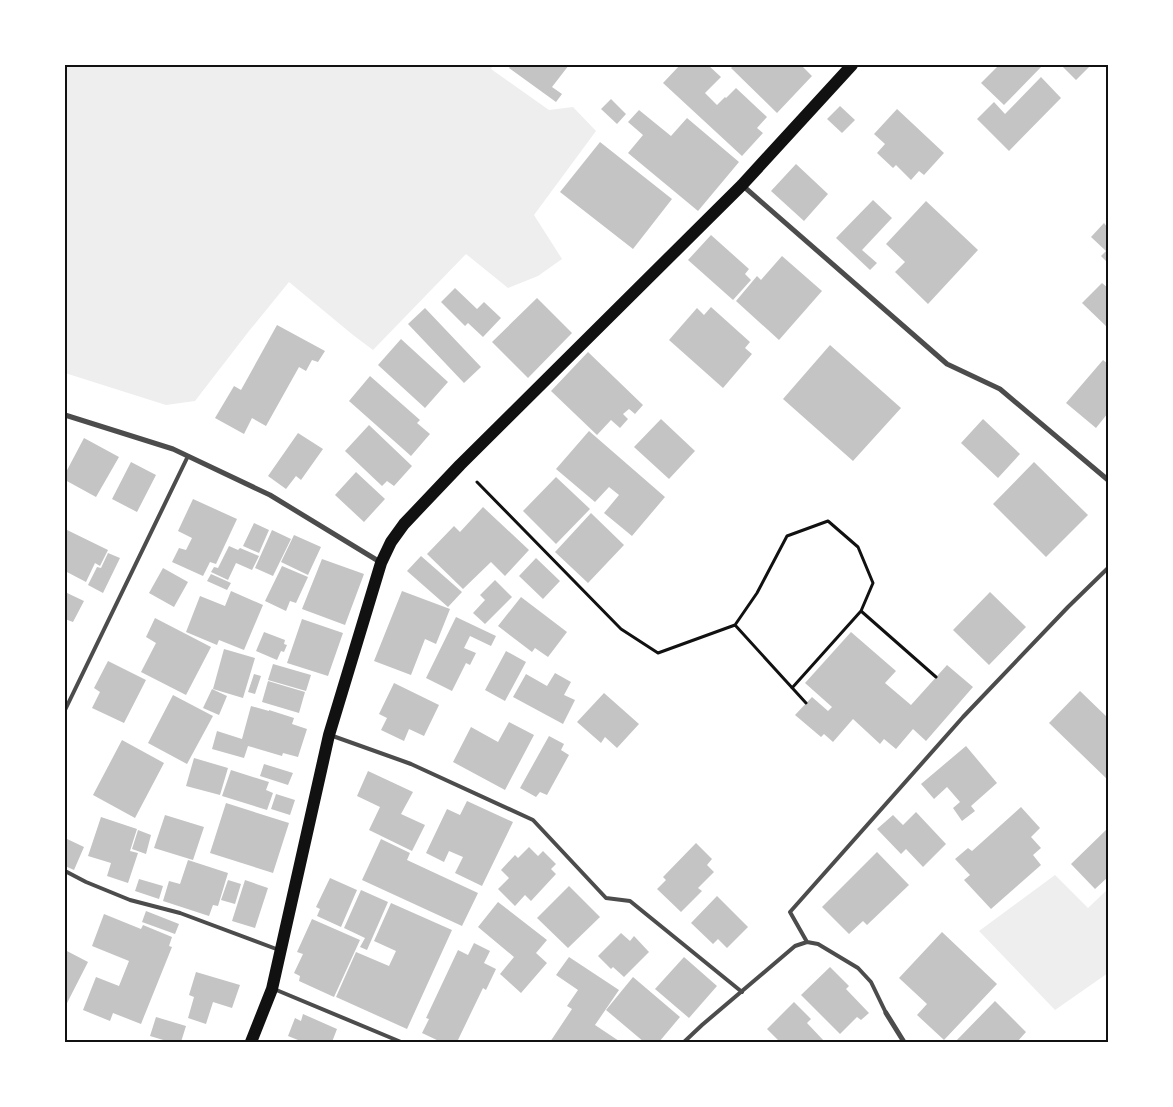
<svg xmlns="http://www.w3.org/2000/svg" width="1173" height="1107" viewBox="0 0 1173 1107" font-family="'Space Grotesk',sans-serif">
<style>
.green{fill:#eee}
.building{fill:#c4c4c4}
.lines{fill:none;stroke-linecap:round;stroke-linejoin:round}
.path{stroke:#111;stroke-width:3}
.service{stroke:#4c4c4c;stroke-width:4}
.minor{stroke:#4c4c4c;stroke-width:5}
.primary{stroke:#111;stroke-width:12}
.neatline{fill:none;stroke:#111;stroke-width:2}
</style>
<rect width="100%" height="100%" fill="#fff"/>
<path class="green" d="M65 65H493L491 69 549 110 573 107 596 131 534 215 562 259 538 276 508 288 466 254 373 350 353 335 289 282 249 331 195 401 166 405 65 373Z
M1055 875 1088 908 1108 889V973L1055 1010 979 931Z"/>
<path class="building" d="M511 65H569L552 87 562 94 556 102 509 68Z
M680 65H708L721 77 705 93 717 105 725 97 726 98 736 88 767 117 757 128 763 133 742 156 663 83Z
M734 65H801L812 76 777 113 731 68Z
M999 65H1043L1004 105 981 83Z
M1061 65H1091L1076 80Z
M1041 77 1061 98 1009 151 977 119 994 102 1005 114Z
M611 99 626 114 617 124 601 109Z
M840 106 855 120 842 133 827 119Z
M897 109 944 153 924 175 919 171 911 180 896 165 893 168 877 153 885 144 874 134Z
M639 110 671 136 687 118 739 162 698 211 628 153 643 135 628 122Z
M600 142 672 199 633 249 560 192Z
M796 164 828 194 804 221 771 191Z
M873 200 892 218 862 250 877 263 870 270 836 238Z
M926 201 978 250 928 304 895 272 905 262 886 244Z
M1104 223 1108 228V263L1101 256 1106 251 1091 237Z
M711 235 749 269 745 274 751 280 733 300 688 260Z
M782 256 822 291 779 340 736 301 757 276 761 280Z
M1102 283 1108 288V328L1082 303Z
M455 288 477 309 484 302 501 318 483 337 468 323 465 326 441 302Z
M537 298 572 333 528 378 492 342Z
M711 307 750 342 745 348 752 354 723 388 669 340 697 308 704 315Z
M425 308 481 367 464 383 408 324Z
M277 325 325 351 318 362 312 360 306 371 299 367 266 426 252 418 244 434 215 418 234 386 241 390Z
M401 339 448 382 425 408 378 365Z
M830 345 901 408 853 461 783 399Z
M588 352 643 405 635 414 629 409 623 414 628 419 620 428 611 420 597 435 551 391Z
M1103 360 1108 364V413L1096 428 1066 403Z
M370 376 420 420 417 423 430 434 411 456 349 401Z
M661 419 695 451 669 479 634 447Z
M983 419 1020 454 998 478 961 443Z
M369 425 412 466 394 486 387 481 382 486 345 451Z
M589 431 665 497 632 536 604 513 619 495 609 487 595 502 556 469Z
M298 433 323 449 301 480 296 476 286 489 268 476Z
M84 438 119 457 96 497 65 480V474Z
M131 462 156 475 137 512 112 499Z
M1034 462 1088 515 1046 557 993 504Z
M356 472 385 499 364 522 335 495Z
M556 477 590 509 556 544 523 511Z
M193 499 237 519 216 564 210 562 203 576 172 562 179 548 186 550 192 538 178 531Z
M483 507 529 550 505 576 491 562 463 589 427 554 454 526 460 532Z
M591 513 624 545 588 583 555 552Z
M254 523 269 530 259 553 243 546Z
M65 529 108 550 100 566 95 563 86 582 65 571Z
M272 530 291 539 273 576 255 568Z
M294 535 321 547 308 575 281 562Z
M229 546 238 550 240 548 259 556 252 570 236 563 228 580 211 572 214 567 218 568Z
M108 553 120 558 103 593 88 585 97 567 101 568Z
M421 556 462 592 448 607 407 571Z
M536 558 560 581 543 599 519 576Z
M322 559 364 574 345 625 302 609Z
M282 566 308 577 296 603 290 601 286 611 265 601Z
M163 568 188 582 174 607 149 593Z
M211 574 231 583 227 590 207 581Z
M495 580 512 597 485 624 473 613 485 600 480 595Z
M231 591 263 605 244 650 219 640 217 645 186 632 200 596 225 606Z
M402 591 450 609 436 644 425 639 411 675 374 661Z
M65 592 84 601 73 622 65 619Z
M990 592 1026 627 989 665 953 630Z
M521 597 567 632 548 657 535 648 532 652 498 626Z
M456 617 496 636 491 646 470 636 464 648 476 653 470 665 466 663 452 691 426 678Z
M155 618 211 647 186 695 141 672 156 643 146 637Z
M302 619 343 633 328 676 287 663Z
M264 632 285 640 284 644 287 645 284 652 281 651 277 660 256 651Z
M851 632 896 671 885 683 911 705 947 665 973 687 926 741 913 729 896 749 884 739 880 744 853 719 833 742 824 734 821 737 795 715 812 697 828 711 832 707 805 683Z
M224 649 255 658 243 698 213 689Z
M506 651 526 662 505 701 485 690Z
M108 661 146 680 124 723 92 708 100 692 94 688Z
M273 664 311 675 306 691 268 680Z
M555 673 571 682 564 695 575 700 563 724 513 697 526 674 547 686Z
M254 674 261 676 255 694 248 692Z
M268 681 305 692 299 713 262 702Z
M394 683 439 705 424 736 409 729 404 741 381 730 387 718 379 714Z
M212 689 227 696 219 715 203 708Z
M1080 691 1108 718V780L1049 723Z
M604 693 639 724 617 748 605 737 601 743 577 722Z
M173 695 213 716 187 764 148 743Z
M251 706 269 711V710L294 718 292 724 307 729 298 757 283 753 282 756 248 746 244 758 212 749 217 731 242 739Z
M509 722 534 735 505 790 453 762 471 727 498 742Z
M549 736 564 744 561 750 569 755 547 795 540 792 536 797 520 788Z
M122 740 164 763 135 818 93 795Z
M966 746 997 783 971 806 975 811 962 821 953 808 960 802 947 787 934 799 921 784Z
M194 758 228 768 220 795 186 786Z
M264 764 293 773 288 785 260 776Z
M231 770 269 782 266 790 273 793 267 810 222 796Z
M368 771 413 792 401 814 425 825 412 851 369 830 380 807 357 796Z
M276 794 295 800 290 815 271 809Z
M467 801 513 822 482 886 455 873 463 857 449 851 444 862 426 853 447 809 460 815Z
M226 803 289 823 273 873 210 853Z
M1021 807 1040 828 1031 837 1041 848 1033 855 1041 865 991 909 964 880 970 875 955 859 968 848 972 851Z
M916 812 946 844 923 867 906 849 901 854 877 829 893 815 903 825Z
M165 815 204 827 193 860 154 848Z
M101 817 137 829 130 851 138 853 128 883 107 876 111 863 88 856Z
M1108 828V877L1095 889 1071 864Z
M138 830 151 835 146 854 132 849Z
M65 838 84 847 74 870 65 866Z
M381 839 410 853 407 860 478 893 462 926 362 880Z
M696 843 712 859 707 865 714 872 698 888 702 891 681 912 657 889 666 880 663 877Z
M529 847 538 856 543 851 556 864 551 869 556 874 531 901 525 895 515 906 498 889 509 878 501 870 515 855 518 858Z
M877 852 909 885 867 925 863 921 849 934 822 907Z
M188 860 228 873 218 906 213 905 209 916 163 901 169 881 180 884Z
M330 878 357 890 341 927 317 916 320 909 316 907Z
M139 879 163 886 159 899 135 891Z
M228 880 241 884 235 904 221 900Z
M245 880 268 888 255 928 232 921Z
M569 886 600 917 568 948 537 918Z
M361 890 388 902 367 950 360 947 365 938 344 928Z
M717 896 748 927 727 948 718 939 713 944 691 923Z
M498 902 547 940 536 953 547 963 521 993 500 974 514 957 478 927Z
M391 903 452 930 407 1029 336 997 356 952 389 966 396 951 374 941Z
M146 911 179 924 175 934 142 922Z
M104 914 141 929 143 925 172 937 169 946 172 947 141 1024 113 1013 110 1021 83 1010 96 977 119 986 129 961 92 946Z
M312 919 360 940 334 997 299 981 300 976 294 973 303 954 297 952Z
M942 932 997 984 944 1040 917 1015 927 1004 899 978Z
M621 933 630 941 634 936 649 952 624 977 613 967 611 969 598 956Z
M474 943 490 951 484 963 496 969 486 990 483 988 457 1042H441L422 1033 429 1019 426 1018 458 950 468 955Z
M65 950 88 962 65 1007Z
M569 957 619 990 595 1025 619 1041 618 1042H550L572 1009 567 1006 578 990 556 975Z
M684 957 717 986 689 1018 655 989Z
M830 967 849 986 846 989 869 1013 861 1020 857 1017 840 1034 801 995Z
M196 972 240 985 232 1008 213 1002 206 1024 188 1018 194 997 189 995Z
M633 977 680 1017 659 1042H644L606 1010Z
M995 1001 1026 1032 1017 1042H955Z
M794 1002 811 1019 807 1023 825 1042H780L767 1029Z
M303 1014 337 1029 332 1042H303L288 1036 295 1018 301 1021Z
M156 1017 186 1026 181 1042H170L150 1036Z"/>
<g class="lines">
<path class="path" d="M477 482 621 629 658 653 735 625 806 703
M735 625 757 593 787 536 828 521 858 547 873 583 861 611
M792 688 861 611 936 677"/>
<path class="service" d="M65 710 188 456
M330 735 411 764 533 820 606 898 630 901 742 992
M65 871 86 882 130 900 180 913 279 950
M807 942 790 912 963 717 1068 607 1108 568
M274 989 401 1042
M684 1042 702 1025 795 946 807 942 818 944 858 968 871 982 886 1013"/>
<path class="minor" d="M742 185 947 364 1000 389 1108 480
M65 415 173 449 270 495 380 562
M886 1013 904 1042"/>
<path class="primary" d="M251 1042 272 989 329 735 381 563 391 542 404 524 460 465 742 185 852 65"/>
</g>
<rect width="1173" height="1107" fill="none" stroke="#ffffff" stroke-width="132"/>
<rect x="66" y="66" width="1041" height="975" class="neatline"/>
</svg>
